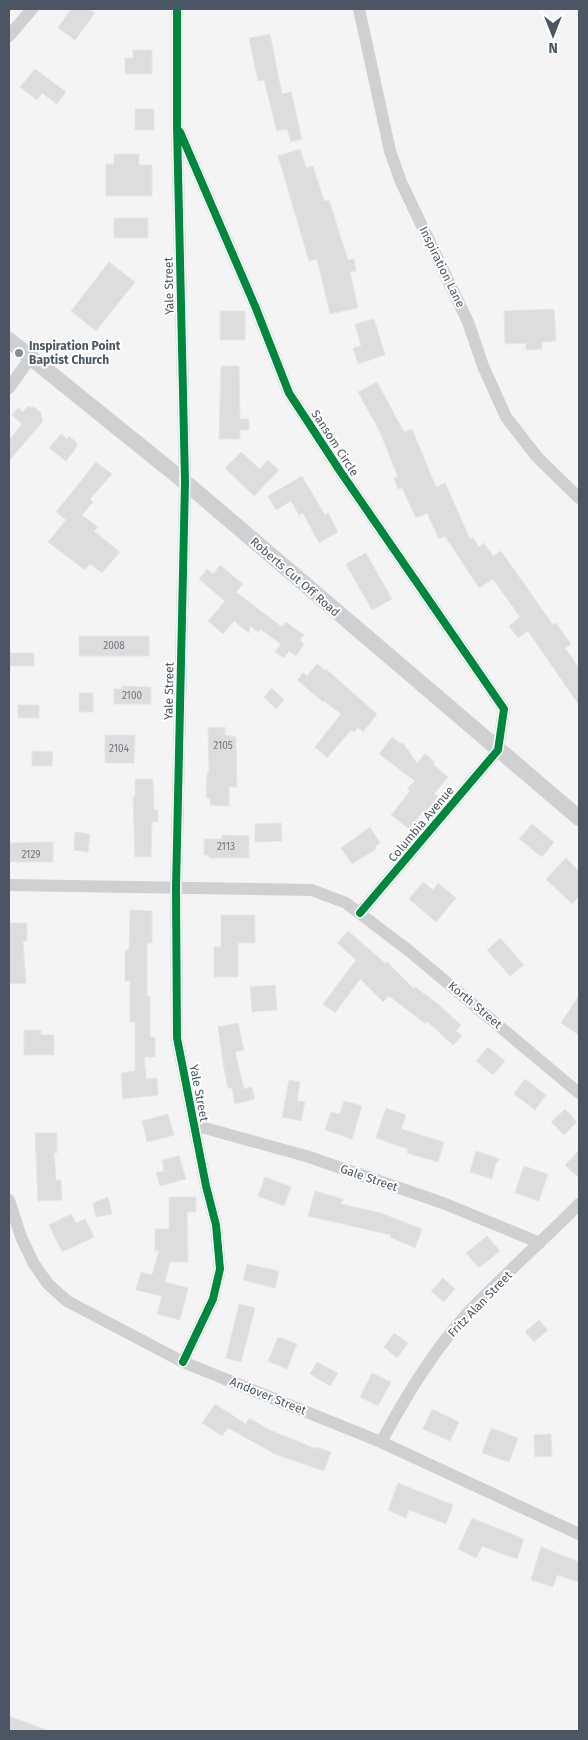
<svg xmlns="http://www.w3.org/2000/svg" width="588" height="1740" viewBox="0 0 588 1740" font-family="'Fira Sans',sans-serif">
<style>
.building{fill:#ddddde;stroke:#e5e6e7}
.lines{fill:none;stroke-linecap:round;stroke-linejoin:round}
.minor{stroke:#ced0d2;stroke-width:12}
.tertiary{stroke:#ced0d2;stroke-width:16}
.cycleway-casing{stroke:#fff;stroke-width:11}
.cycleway{stroke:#00873e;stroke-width:8}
.poi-dot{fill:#868d94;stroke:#fff;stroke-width:2}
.labels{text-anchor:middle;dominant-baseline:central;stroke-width:4;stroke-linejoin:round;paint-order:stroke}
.number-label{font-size:10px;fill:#707881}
.street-label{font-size:12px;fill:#4a5661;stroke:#fff}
.poi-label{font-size:12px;font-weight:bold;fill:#4a5661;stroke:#fff;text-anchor:start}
</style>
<rect width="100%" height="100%" fill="#f4f4f4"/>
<path class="building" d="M71 9H88L95 13 75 40 58 28Z
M270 34 282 94 291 92 302 139 291 142 287 129 277 131 264 80 258 81 249 38Z
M133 50H152V74H125V58H133Z
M35 69 66 92 57 104 42 93 37 100 20 87Z
M135 109H154V130H135Z
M300 149 306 168 313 166 324 201 329 200 348 260 354 259 356 271 350 272 358 308 330 314 317 259 309 261 278 156Z
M114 154H139V165H152V196H106V164H114Z
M114 218H148V238H114Z
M109 262 135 282 96 331 71 311Z
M554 309 556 341 542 342V349L526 350V343L505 344 504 311Z
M220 311H245V340H220Z
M374 319 385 355 358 364 353 348 361 346 355 324Z
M221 366H239L240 419H249V430H240V439H219Z
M377 382 404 432 412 429 436 487 445 483 470 539 473 537 479 547 484 543 493 556 501 551 553 625 556 623 571 644 565 648 579 668V705L528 631 518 638 509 626 520 617 493 579 479 588 445 536 439 539 427 513 416 518 402 488 398 489 394 478 398 477 380 432 358 392Z
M28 406 32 408 33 406 42 414 41 416 43 421 9 461V440L22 424 12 415 18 408 23 412Z
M61 434 67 439 69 436 77 443V447L66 461 49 448Z
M241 452 260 469 268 460 279 470 254 496 225 468Z
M96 462 112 474 90 499 93 502 82 515 98 527 94 531 120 552 102 573 90 564 85 570 48 542 66 520 56 512Z
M302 476 325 515 328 513 338 532 319 543 303 513 299 515 291 501 276 510 268 496Z
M366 553 392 599 372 610 346 564Z
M220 565 243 584 236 592 282 627 286 622 304 635 300 640 304 644 296 656 289 651 284 658 275 652 281 644 260 629 258 632 250 626 249 633 234 621 223 634 208 621 225 601 199 579 207 569 213 574Z
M79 636H149V656H79Z
M9 653H34V666H9Z
M317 664 325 670 326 669 377 714 363 732 358 728 354 732 351 730 327 758 315 747 341 714 324 701 323 702 297 680 303 673 307 676Z
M122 686 151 687V704H114V689H122Z
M272 688 284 700 276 709 264 697Z
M79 693H93V712H79Z
M18 705H39V718H18Z
M225 727V735L236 737 237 787H229V806L210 805V798H206L207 773H209L208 728Z
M105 735H135L134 763H105Z
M392 737 401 744 403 743 417 763 425 754 435 762 433 764 448 777 434 794 438 797 435 801 440 805 430 816 423 811 409 829 391 815 410 791 407 789 415 781 379 754Z
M32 751 53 752 52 766H32Z
M135 779H153L154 810H158V822H152L151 857H135L133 797H135Z
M281 823 282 841 255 842V824Z
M532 824 554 842 542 857 519 839Z
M370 827 380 843 375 847 376 849 352 864 341 848Z
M75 832 90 834 88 852 74 850Z
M222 835 249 836V858H209V855H204V839H221Z
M53 842V862H9V843Z
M566 858 579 871V896L572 904 546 879Z
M423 882 433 890 438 883 456 898 436 922 409 899Z
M130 910 152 911V943H147V996H150V1037H155V1057H144L146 1079 157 1078 158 1095 123 1099 121 1073 135 1071V1022H130V981H125V950H129Z
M221 915H255V943H238V977H214V947H221Z
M9 923H27V941H23L26 983 9 984Z
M348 931 386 964 387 962 414 989 415 987 438 1004 461 1025 456 1031 462 1036 453 1045 428 1022 426 1024 389 996 383 1002 360 979 335 1013 323 1004 356 960 337 943Z
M500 938 524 965 510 976 487 950Z
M275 985 277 1010 252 1012 250 987Z
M579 995V1035L561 1023Z
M238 1023 244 1050 235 1052 244 1089 252 1087 255 1099 235 1104 232 1088H228L224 1069 218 1027Z
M24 1030H41V1035H54V1055H24Z
M488 1047 505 1061 493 1075 476 1061Z
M525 1079 546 1095 535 1110 514 1094Z
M289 1080 300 1082 297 1101 305 1102 301 1121 282 1117Z
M344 1101 362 1106 352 1139 325 1130 331 1112 340 1114Z
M386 1108 406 1115 401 1129 444 1142 438 1162 407 1153 408 1149 376 1138Z
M565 1109 577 1122 564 1135 551 1122Z
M168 1114 174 1135 147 1142 142 1121Z
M35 1133H57V1153H54L56 1180H61L62 1200 38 1201Z
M579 1150V1178L565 1165Z
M476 1151 500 1159 495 1165 492 1179 470 1172Z
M179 1156 186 1179 160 1186 156 1173 164 1171 162 1160Z
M524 1166 548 1174 539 1201 515 1193Z
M265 1177 291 1187 284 1206 258 1196Z
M315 1191 343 1199 341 1204 381 1213 422 1229 415 1248 390 1237 391 1235 308 1216Z
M108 1197 112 1214 96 1217 93 1203Z
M169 1197H196V1212H187L188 1262H170L165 1282 188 1288 180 1320 157 1314 162 1296 136 1290 141 1272 152 1275 159 1251H155V1229H169Z
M71 1214 76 1223 85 1219 94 1237 62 1252 49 1225Z
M487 1236 500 1251 479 1268 466 1253Z
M247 1264 279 1271 275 1288 243 1280Z
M443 1278 455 1289 444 1302 431 1291Z
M239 1304 255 1308 241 1362 226 1358Z
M539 1320 548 1330 534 1342 525 1332Z
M394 1333 408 1343 397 1358 384 1347Z
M278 1337 297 1344 287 1369 268 1361Z
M317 1362 338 1373 330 1386 310 1374Z
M372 1373 391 1382 378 1406 360 1397Z
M215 1404 246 1424 249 1418 270 1430 316 1449V1447L331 1452 324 1471 277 1455 228 1428 222 1436 202 1423Z
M432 1409 459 1422 450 1441 423 1429Z
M491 1428 518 1438 509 1462 482 1453Z
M551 1434 552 1456 535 1457 534 1435Z
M398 1483 453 1505 446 1524 409 1510 406 1518 388 1510Z
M472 1518 524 1539 517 1559 482 1546 476 1558 458 1549Z
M541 1547 579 1562V1582L557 1575 553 1587 531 1580Z
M9 1716 46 1730V1731H9Z"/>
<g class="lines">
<path class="minor" d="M177 9V126L185 482 176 888 177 1038 206 1186 216 1225 220 1269 213 1299 183 1362
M359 9 390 151 401 182 468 322 483 366 506 417 537 457 579 498
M9 36 32 9
M180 132 255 306 289 393 340 471 504 709 498 750 360 913
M9 388 31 357
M9 885 312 890 346 903 408 950 579 1093
M194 1125 306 1156 443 1203 540 1243
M9 1200 21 1237 34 1264 48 1284 67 1301 183 1362 381 1442 579 1534
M381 1442C405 1398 431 1354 465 1316 501 1277 542 1242 579 1204"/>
<path class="tertiary" d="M9 340 185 482 579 818"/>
<defs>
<path id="cycleway" d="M177 9V126L185 482 176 888 177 1038 206 1186 216 1225 220 1269 213 1299 183 1362
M180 132 255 306 289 393 340 471 504 709 498 750 360 913"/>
</defs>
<use href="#cycleway" class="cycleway-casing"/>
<use href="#cycleway" class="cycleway"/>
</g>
<circle class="poi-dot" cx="19" cy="353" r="5"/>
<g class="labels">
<g class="number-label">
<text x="114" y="646">2008</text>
<text x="132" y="696">2100</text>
<text x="223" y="746">2105</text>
<text x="119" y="749">2104</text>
<text x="226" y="847">2113</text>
<text x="31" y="855">2129</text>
</g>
<g class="street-label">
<text transform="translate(442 267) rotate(64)">Inspiration Lane</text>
<text transform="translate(169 286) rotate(-91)">Yale Street</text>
<text transform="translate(335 443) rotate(57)">Sansom Circle</text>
<text transform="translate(295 577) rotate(41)">Roberts Cut Off Road</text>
<text transform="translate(169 691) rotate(-89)">Yale Street</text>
<text transform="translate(421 824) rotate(-50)">Columbia Avenue</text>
<text transform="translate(475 1005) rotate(40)">Korth Street</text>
<text transform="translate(199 1093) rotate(79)">Yale Street</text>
<text transform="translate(369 1178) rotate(19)">Gale Street</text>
<text transform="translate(480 1304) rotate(-46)">Fritz Alan Street</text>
<text transform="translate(268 1396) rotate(22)">Andover Street</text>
</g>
<g class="poi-label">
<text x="29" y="346">Inspiration Point<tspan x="29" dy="14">Baptist Church</tspan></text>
</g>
</g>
<rect width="588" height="1740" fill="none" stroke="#4a5661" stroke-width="20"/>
<g transform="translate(553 35) rotate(180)" stroke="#ffffff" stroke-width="4" paint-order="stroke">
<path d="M0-4L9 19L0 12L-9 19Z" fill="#4a5661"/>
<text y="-8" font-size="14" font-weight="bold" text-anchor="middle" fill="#4a5661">N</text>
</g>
</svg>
